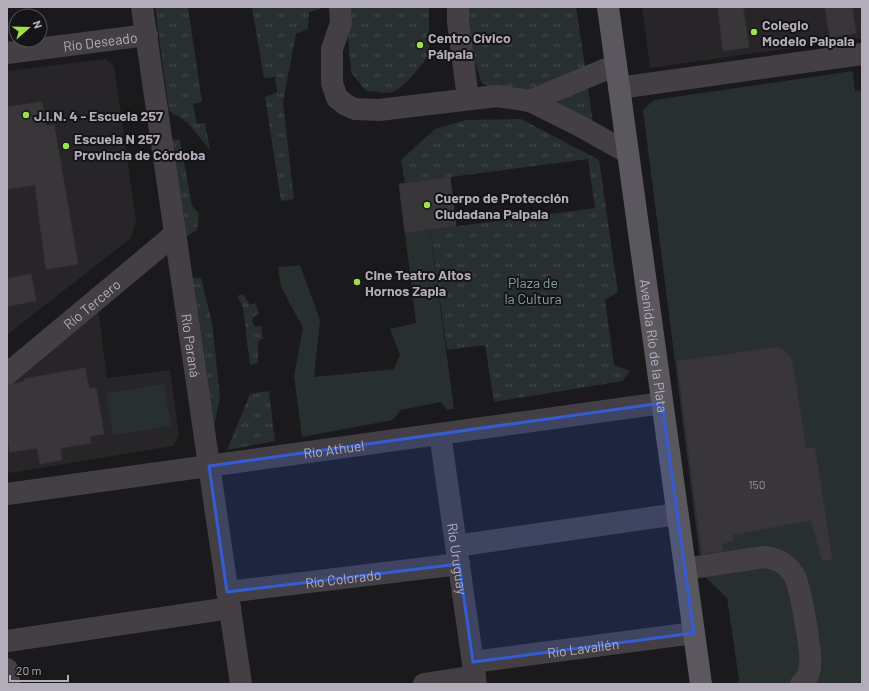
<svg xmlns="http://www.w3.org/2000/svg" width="869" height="691" viewBox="0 0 869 691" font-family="Barlow,sans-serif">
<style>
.built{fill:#272528}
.grass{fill:url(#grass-tufts)}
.garden{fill:#272f2f}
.building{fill:#39363a;stroke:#363337}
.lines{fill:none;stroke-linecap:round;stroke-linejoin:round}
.minor{stroke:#433f44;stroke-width:22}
.major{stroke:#5b575e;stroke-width:22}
.marked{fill:#345cd3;fill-opacity:0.2;stroke:#345cd3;stroke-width:3;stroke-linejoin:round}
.poi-dot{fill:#9de04c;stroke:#151416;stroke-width:1.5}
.labels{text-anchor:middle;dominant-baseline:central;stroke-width:4;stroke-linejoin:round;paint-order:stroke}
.number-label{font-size:12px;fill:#948f99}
.poi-label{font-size:14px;font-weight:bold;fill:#b3adb9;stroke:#151416;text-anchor:start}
.street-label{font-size:14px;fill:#b3adb9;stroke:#151416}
.park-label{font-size:14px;fill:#86a29e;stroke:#151416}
</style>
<defs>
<pattern id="grass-tufts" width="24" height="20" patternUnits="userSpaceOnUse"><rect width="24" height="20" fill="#272f2f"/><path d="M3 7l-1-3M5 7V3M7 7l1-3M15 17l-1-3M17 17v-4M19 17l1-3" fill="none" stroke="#444a4b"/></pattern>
</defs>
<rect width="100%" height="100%" fill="#1a191b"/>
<path class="built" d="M642 7H862V38L650 68Z
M105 59 114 66 136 221 131 238 7 335V71Z
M97 300 107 378 170 370 179 436 173 446 11 473 7 470V373Z"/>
<path class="grass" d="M155 7H188L202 102 193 104 197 124 205 123 210 150 187 122 169 111Z
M252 7H321V9L309 12 308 29 296 34 283 102 294 199 281 201 265 97 277 92 275 77 264 78Z
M350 7H429V53C424 64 404 88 392 92 385 94 374 91 366 91L351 72 347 27Z
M467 7H576L586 72 529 95H509L482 83 473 59Z
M587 82 594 129 550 106Z
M521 119 599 160 618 292 605 300 614 365 630 371 623 381 494 402 485 345 447 350 430 230 595 208 588 159 405 183 401 160 435 129 466 120Z
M172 139 180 140 192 206 199 213 197 230 185 237Z
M190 278H201L212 322 220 396 211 443Z
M243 294 250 305 255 303 259 313 252 319 255 327 261 325 263 338 258 342V363L250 365 243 307 237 296Z
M269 391 275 441 227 450 250 394Z"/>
<path class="garden" d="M853 71 855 91 862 90V684H737L739 680 727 598 702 574 643 110 654 100Z
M430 230 454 409 447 410 441 402 401 410 393 420 302 437 294 376 303 328 281 287 278 267 300 265 320 320 314 377 394 369 400 355 390 329 416 323 405 233Z
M164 384 171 426 113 435 106 393Z"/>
<path class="building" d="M718 7H743L749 47 723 51Z
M825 7H852L856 33 830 38Z
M42 102 46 126 54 125 78 264 46 269 35 185 7 189V107Z
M450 177 456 226 405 233 399 184Z
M31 274 36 301 7 306V279Z
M777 347 787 353 792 360 806 448H815L832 559 822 561 811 520 733 535V541L722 544 723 551 702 554 677 361Z
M85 368 89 389 96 388 104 434 90 436 91 443 60 448 62 460 40 464 37 448 10 452 7 434V386L25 381 24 379Z"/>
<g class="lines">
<g class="minor">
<path id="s1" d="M142 7 241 684"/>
<path d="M340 7 341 23 332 49V83L337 98 346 105 355 109 379 110 497 96 530 101 580 126 628 153"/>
<path d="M458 7V22L468 98"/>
<path id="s2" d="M7 53 147 35"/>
<path d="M619 88 862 54"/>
<path d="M530 101 616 65"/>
<path id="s3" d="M7 374 175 234"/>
<path id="s4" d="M440 434 476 684"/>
<path id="s5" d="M7 494 662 403"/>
<path d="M456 546 677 514"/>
<path d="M685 569 764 557C777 558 787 564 794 575 801 588 812 654 810 668 809 675 806 680 801 684"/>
<path id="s6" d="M227 592 459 564"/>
<path d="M7 641 230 608"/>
<path id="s7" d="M473 662 694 633"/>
<path d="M7 669 9 684"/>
<path d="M424 684 475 676"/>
</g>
<path class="major" id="s8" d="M608 7 701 684"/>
</g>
<path class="marked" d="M662 403 694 633 473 662 459 564 227 592 209 466Z"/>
<g class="poi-dot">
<circle cx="754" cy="32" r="4"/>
<circle cx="420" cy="45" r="4"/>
<circle cx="26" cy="115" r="4"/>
<circle cx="66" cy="146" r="4"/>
<circle cx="427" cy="205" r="4"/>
<circle cx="357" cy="282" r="4"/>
</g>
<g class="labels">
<g class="number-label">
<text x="757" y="484">150</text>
</g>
<g class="poi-label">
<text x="762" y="24">Colegio<tspan x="762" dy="16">Modelo Palpala</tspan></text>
<text x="428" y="37">Centro Cívico<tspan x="428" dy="16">Pálpala</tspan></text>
<text x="34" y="115">J.I.N. 4 - Escuela 257</text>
<text x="74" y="138">Escuela N 257<tspan x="74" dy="16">Provincia de Córdoba</tspan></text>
<text x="435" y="197">Cuerpo de Protección<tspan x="435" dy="16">Ciudadana Palpala</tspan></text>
<text x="365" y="274">Cine Teatro Altos<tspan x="365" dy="16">Hornos Zapla</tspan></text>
</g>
<g class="street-label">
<text stroke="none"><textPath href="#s2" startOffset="94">Río Deseado</textPath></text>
<text stroke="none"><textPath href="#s3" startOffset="110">Río Tercero</textPath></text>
<text stroke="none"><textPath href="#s1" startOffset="342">Río Paraná</textPath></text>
<text stroke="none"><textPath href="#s8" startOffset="342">Avenida Río de la Plata</textPath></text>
<text stroke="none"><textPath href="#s5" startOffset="330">Río Athuel</textPath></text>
<text stroke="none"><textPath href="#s4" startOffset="126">Río Uruguay</textPath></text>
<text stroke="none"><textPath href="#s6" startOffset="117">Río Colorado</textPath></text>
<text stroke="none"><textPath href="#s7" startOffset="111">Río Lavallén</textPath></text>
</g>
<g class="park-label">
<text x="533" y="282">Plaza de<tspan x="533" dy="16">la Cultura</tspan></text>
</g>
</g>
<rect width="869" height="691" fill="none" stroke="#b3adb9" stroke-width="16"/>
<g transform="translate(28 28) rotate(70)"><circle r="19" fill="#151416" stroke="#545157"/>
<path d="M0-3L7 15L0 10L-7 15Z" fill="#9de04c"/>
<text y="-6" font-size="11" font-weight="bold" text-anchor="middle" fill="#b3adb9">N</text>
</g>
<path d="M10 675v6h58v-6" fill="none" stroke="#b3adb9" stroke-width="2"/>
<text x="16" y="675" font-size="12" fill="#b3adb9" stroke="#151416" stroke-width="3" paint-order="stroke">20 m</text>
</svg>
